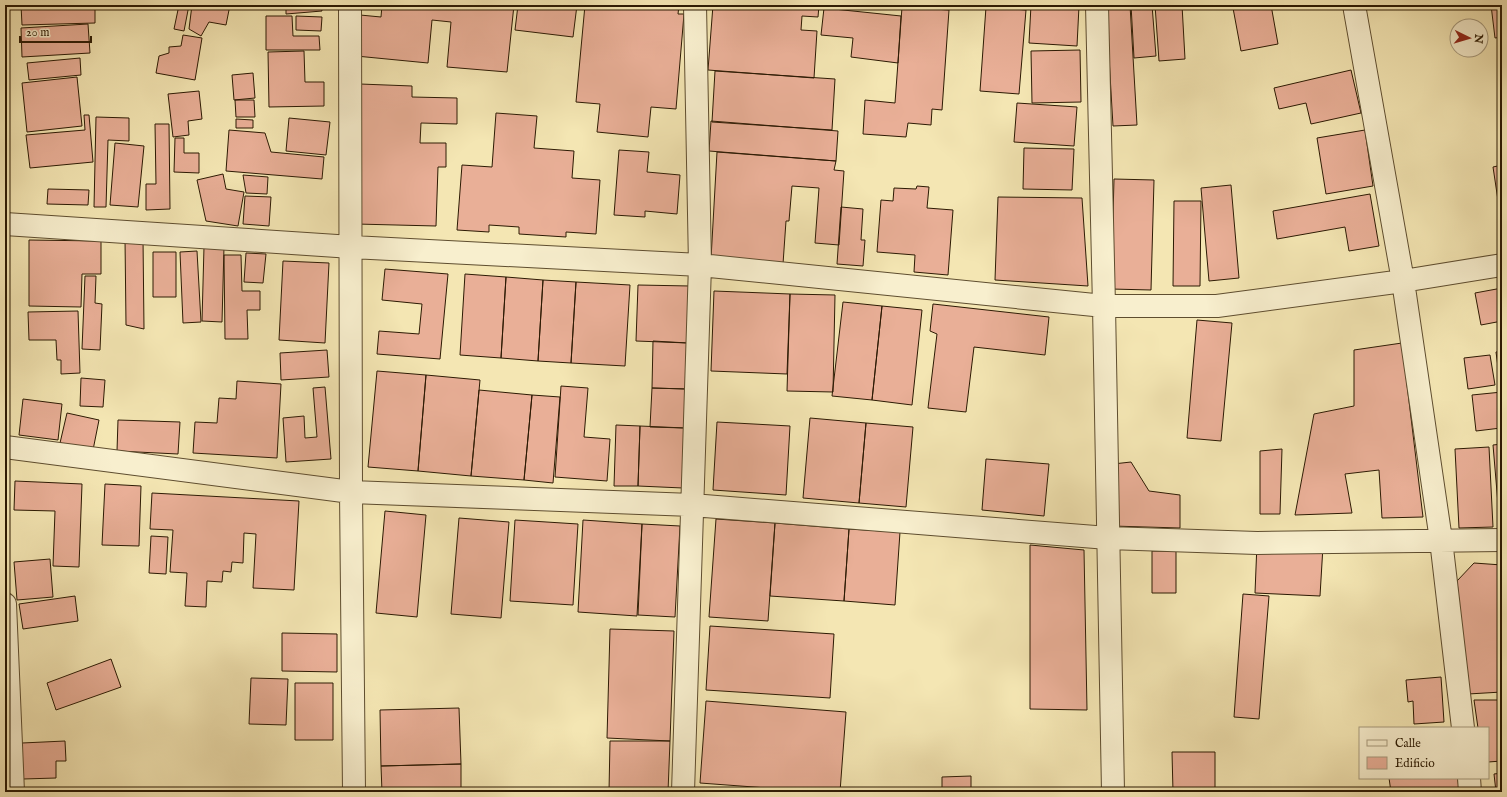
<svg xmlns="http://www.w3.org/2000/svg" width="1507" height="797" viewBox="0 0 1507 797" font-family="'IM FELL English',serif">
<style>
.building{fill:#e9af97;stroke:#2c1a03}
.lines{fill:none;stroke-linecap:round;stroke-linejoin:round}
.minor-casing{stroke:#5e4d2f;stroke-width:24}
.minor{stroke:#f8efce;stroke-width:22}
</style>
<rect width="100%" height="100%" fill="#f4e6b3"/>
<filter id="stains"><feTurbulence type="fractalNoise" baseFrequency=".005" numOctaves="4"/><feColorMatrix values="0 0 0 0 .2 0 0 0 0 .09 0 0 0 0 .02 0 0 0 .5 -.17"/></filter>
<radialGradient id="worn" r=".72"><stop offset=".6" stop-color="#630" stop-opacity="0"/><stop offset="1" stop-color="#630" stop-opacity=".3"/></radialGradient>
<path class="building" d="M21 5H95V23L22 25Z
M179 5H189L184 31 174 29Z
M192 5H230L226 25 209 22 201 36 189 29Z
M286 5H321L322 11 286 14Z
M382 5H514L507 72 447 67 451 22 432 20 428 63 356 56 360 15 381 17Z
M518 5H577L573 37 515 30Z
M585 5H679L678 14H684L676 109 651 107 648 137 597 132 600 104 576 102Z
M713 5H819L818 17 802 16 801 30 817 31 814 78 708 70Z
M1031 5 1079 6 1077 46 1029 43Z
M1130 5 1137 125 1113 126 1106 6Z
M1131 5H1152L1156 56 1134 58Z
M1155 5H1182L1185 59 1159 61Z
M1248 5H1271L1278 44 1241 51 1233 8Z
M1491 5H1502V37L1495 38Z
M902 7 949 10 942 110 932 109 931 125 908 123 906 137 863 134 865 100 895 103Z
M986 7 1026 10 1019 94 980 91Z
M824 8 901 16 898 63 851 57 853 38 821 35Z
M266 16H292L293 36H319L320 50H266Z
M296 16 322 17 321 31 296 30Z
M88 24 90 53 22 57 21 28Z
M183 35 202 38 195 80 156 73 159 56 169 53V47L181 46Z
M1080 50 1081 102 1032 103 1031 51Z
M304 51 305 82H324V106L269 107 268 52Z
M80 58 81 75 29 80 27 63Z
M1351 70 1361 113 1311 124 1306 103 1279 109 1274 88Z
M715 71 835 79 832 130 712 122Z
M253 73 255 98 234 100 232 75Z
M77 77 82 126 27 132 22 83Z
M360 84 412 86V97L457 98V124L421 123 420 143H446V167H438L436 226 356 224Z
M199 91 202 119 188 121 189 135 173 137 168 94Z
M235 100H254L255 117H236Z
M1017 103 1077 107 1074 146 1014 142Z
M496 113 537 116 534 148 574 151 572 178 600 180 596 234 566 232V237L519 234V227L489 225V232L457 230 462 165 492 167Z
M84 115H89L93 162 30 168 26 135 85 130Z
M96 117 129 118V141L108 140 106 207H94Z
M289 118 330 122 326 155 286 151Z
M236 119 253 120V128H236Z
M711 121 838 131 836 161 709 151Z
M155 124H169L170 209 146 210V184H156Z
M229 130 265 133 271 152 324 157 322 179 226 171Z
M1365 130 1373 186 1326 194 1317 138Z
M175 138H184V153H199V173L174 172Z
M115 143 144 146 138 207 110 205Z
M1024 148 1074 149 1072 190 1023 189Z
M619 150 649 152 647 172 680 175 677 214 645 211V217L614 215Z
M717 152 836 161 834 170 844 171 839 245 815 243 819 188 792 186 789 221H786L783 264 711 259Z
M1502 165V227L1493 167Z
M223 174 226 189 244 192 238 226 206 221 197 180Z
M243 175 268 177 267 194 246 193Z
M1114 179 1154 180 1151 290 1111 289Z
M1231 185 1239 278 1209 281 1201 188Z
M917 186 929 187 927 208 953 210 948 275 914 272 915 255 877 252 881 200 893 201 894 188 916 189Z
M48 189 89 190 88 205 47 204Z
M1370 194 1379 246 1349 251 1345 227 1277 239 1273 211Z
M245 196 271 197 269 226 243 224Z
M998 197 1082 198 1088 286 995 280Z
M1174 201H1201L1200 286H1173Z
M841 207 863 209 861 240H865L863 266 837 264Z
M125 238H143L144 329 126 325Z
M29 240 101 241V274H82L81 307 29 306Z
M204 247H224L222 322 202 321Z
M197 251 201 322 183 323 180 252Z
M153 252H176V297H153Z
M246 253 266 254 263 283 244 282Z
M224 255H241L242 291H260V310H247L248 339H225Z
M283 261 329 263 325 343 279 340Z
M385 269 448 274 440 359 377 354 379 331 419 334 422 304 382 300Z
M465 274 506 277 501 358 460 355Z
M85 276H96L95 303 102 304 100 350 82 349Z
M506 277 543 280 538 361 501 358Z
M543 280 576 282 571 363 538 361Z
M576 282 630 285 625 366 571 363Z
M638 285 690 286 688 343 636 341Z
M1502 288V321L1481 325 1475 293Z
M714 291 790 294 787 374 711 371Z
M790 294 835 295 833 392 787 391Z
M843 302 882 306 872 400 832 396Z
M933 304 1049 317 1045 355 974 347 966 412 928 408 937 334 930 331Z
M882 306 922 310 912 405 872 400Z
M78 311 80 373 61 374V360H57L56 340H29L28 312Z
M1197 320 1232 323 1221 441 1187 438Z
M653 341 688 343 686 389 652 388Z
M1402 343 1423 517 1382 518 1379 470 1345 474 1352 513 1295 515 1314 414 1354 406V350Z
M327 350 329 377 281 380 280 353Z
M1502 351V382H1500L1496 352Z
M1490 355 1495 385 1468 389 1464 358Z
M377 371 426 375 418 471 368 467Z
M426 375 480 380 471 476 418 471Z
M81 378 105 380 103 407 80 406Z
M237 381 281 384 277 458 193 453 195 422 217 423 219 398 236 399Z
M561 386 588 388 584 437 610 439 607 481 555 477Z
M325 387 331 459 286 462 283 418 304 416 305 438 317 437 313 388Z
M652 388 687 389 685 428 650 427Z
M479 390 532 395 524 480 471 476Z
M1502 392V414H1500L1501 428 1476 431 1472 395Z
M532 395 560 397 553 483 524 480Z
M23 399 62 404 58 440 19 435Z
M67 413 99 420 93 450 60 443Z
M810 418 866 423 859 503 803 498Z
M118 420 180 422 178 454 117 451Z
M717 422 790 426 786 495 713 490Z
M866 423 913 427 906 507 859 503Z
M616 425 640 426 638 486H614Z
M640 426 685 428 683 488 638 486Z
M1502 444V504H1498L1493 445Z
M1489 447 1493 527 1459 528 1455 449Z
M1282 449 1280 514H1260V451Z
M986 459 1049 464 1044 516 982 510Z
M1131 462 1149 491 1180 495V528L1112 526 1113 464Z
M15 481 82 484 79 567 53 566 55 511 14 510Z
M105 484 141 486 139 546 102 545Z
M152 493 299 501 294 590 253 588 256 534 244 533 243 563 232 562 231 572 223 571 222 582 207 581 206 607 185 606 187 573 170 572 173 530 150 529Z
M385 511 426 515 417 617 376 613Z
M459 518 509 522 501 618 451 614Z
M716 519 775 523 768 621 709 617Z
M515 520 578 524 573 605 510 601Z
M583 520 642 524 637 616 578 612Z
M775 523 849 529 844 601 770 596Z
M642 524 680 526 675 617 638 615Z
M849 529 900 532 895 605 844 601Z
M151 536 168 537 166 574 149 573Z
M1257 543 1323 546 1320 596 1255 593Z
M1030 545 1084 550 1087 710 1030 709Z
M1152 551H1176V593H1152Z
M50 559 53 597 17 600 14 562Z
M1474 563 1502 565V692L1468 694 1457 581Z
M1243 594 1269 596 1259 719 1234 717Z
M75 596 78 621 23 629 19 604Z
M710 626 834 634 830 698 706 690Z
M610 629 674 631 670 741 607 738Z
M282 633 337 634V672L282 671Z
M111 659 121 687 56 710 47 683Z
M1441 677 1444 722 1414 724 1413 701 1408 702 1406 680Z
M251 678 288 679 286 725 249 724Z
M295 683H333V740H295Z
M1474 700H1502V761L1488 762V728H1478Z
M706 701 846 712 840 792H821L700 783Z
M459 708 461 764 381 766 380 710Z
M65 741 66 761H56V778L23 779 22 743Z
M610 741H670L668 792H609Z
M1172 752H1215V792H1173Z
M461 764V792H382L381 766Z
M1502 773V792H1496L1494 774Z
M971 776V792H942V777Z
M1389 778H1458L1459 791 1391 792Z"/>
<g class="lines">
<defs>
<path id="minor" d="M350 5 351 492 354 792
M1097 5 1104 306 1113 792
M1354 5 1403 281 1441 540 1463 728
M5 224 352 247 700 265 1104 306H1217L1403 281 1502 265
M5 447 351 492 692 505 1108 538 1257 543 1502 540
M5 604 13 792
M1469 778 1470 792
M683 792 700 265 695 5"/>
</defs>
<use href="#minor" class="minor-casing"/>
<use href="#minor" class="minor"/>
</g>
<rect width="1507" height="797" fill="none" stroke="#f4e6b3" stroke-width="20"/>
<rect x="6" y="6" width="1495" height="785" fill="none" stroke="#2c1a03" stroke-width="2"/>
<rect x="10" y="10" width="1487" height="777" fill="none" stroke="#2c1a03"/>
<rect x="1359" y="727" width="130" height="52" fill="#f8efce" stroke="#a69a7d"/>
<rect x="1367" y="740" width="20" height="6" fill="#f8efce" stroke="#a69a7d"/>
<text x="1395" y="747" font-size="12" fill="#2c1a03">Calle</text>
<rect x="1367" y="757" width="20" height="12" fill="#e9af97" stroke="#a69a7d"/>
<text x="1395" y="767" font-size="12" fill="#2c1a03">Edificio</text>
<g transform="translate(1469 38) rotate(95)"><circle r="19" fill="#f8efce" stroke="#a69a7d"/>
<path d="M0-3L7 15L0 10L-7 15Z" fill="#8f2418"/>
<text y="-6" font-size="11" font-weight="bold" text-anchor="middle" fill="#2c1a03">N</text>
</g>
<path d="M20 36v6h71v-6" fill="none" stroke="#2c1a03" stroke-width="2"/>
<text x="26" y="36" font-size="12" fill="#2c1a03" stroke="#f8efce" stroke-width="3" paint-order="stroke">20 m</text>
<rect width="100%" height="100%" filter="url(#stains)"/>
<rect width="100%" height="100%" fill="url(#worn)"/>
</svg>
